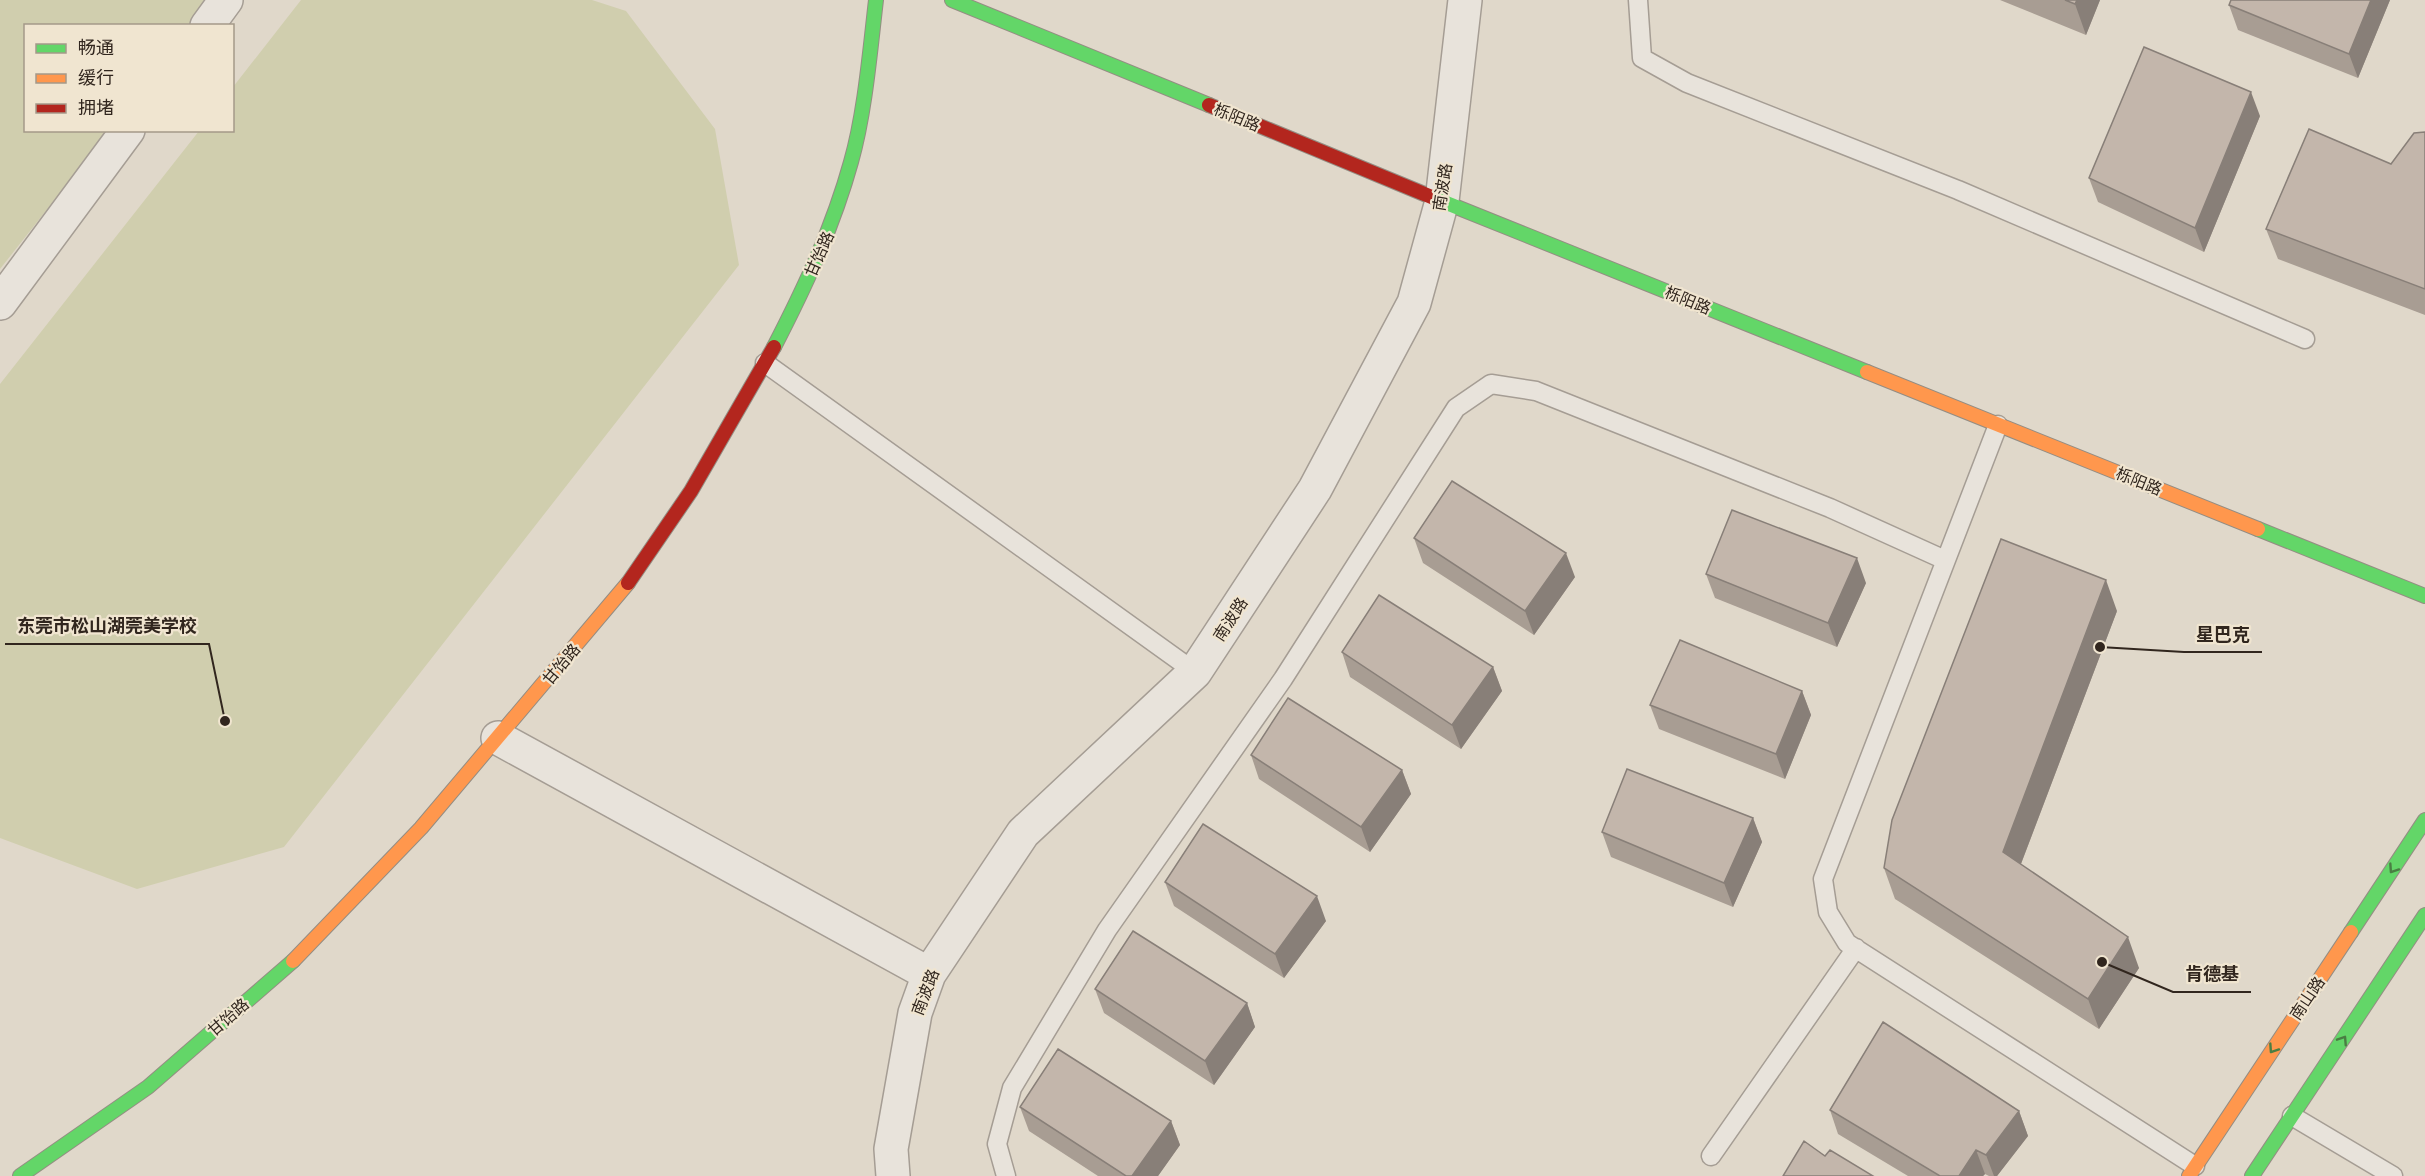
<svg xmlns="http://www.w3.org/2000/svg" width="2425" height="1176" viewBox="0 0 2425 1176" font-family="'PT Serif','Noto Sans SC',serif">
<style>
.green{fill:#d0ceae}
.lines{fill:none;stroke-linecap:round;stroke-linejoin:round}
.lane-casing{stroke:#a59d94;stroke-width:21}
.street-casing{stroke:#a59d94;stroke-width:36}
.fast-casing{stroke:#948d83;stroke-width:16}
.slow-casing{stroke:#948d83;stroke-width:16}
.jam-casing{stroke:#948d83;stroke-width:16}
.lane{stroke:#e8e3db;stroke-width:18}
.street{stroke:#e8e3db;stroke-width:33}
.fast{stroke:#63d668;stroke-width:14}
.slow{stroke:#ff974d;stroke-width:14}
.jam{stroke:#b3261e;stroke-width:14}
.wall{fill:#a89d93}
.shaded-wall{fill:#887f78}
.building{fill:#c3b6ab;stroke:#887f78;stroke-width:1.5}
.oneway{stroke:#4a7e43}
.labels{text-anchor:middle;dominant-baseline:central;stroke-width:4.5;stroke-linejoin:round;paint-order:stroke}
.street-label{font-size:16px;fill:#31261e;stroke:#f0e5d0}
.leader{fill:none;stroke:#31261e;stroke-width:2}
.callout-dot{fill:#31261e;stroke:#f0e5d0;stroke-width:2}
.callout-label{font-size:18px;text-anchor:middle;font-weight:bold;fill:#31261e;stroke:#f0e5d0;stroke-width:4.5;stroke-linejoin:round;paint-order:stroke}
</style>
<rect width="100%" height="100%" fill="#e0d8ca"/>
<path class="green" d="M0 0H212L191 25 26 26V130L109 131 0 269Z
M301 0H592L626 11 715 129 739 265 284 847 137 889 0 838V384L199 131 232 130 233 87Z"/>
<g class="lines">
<defs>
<path id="lane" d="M1638 0 1642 58 1687 83 1958 190 2305 339
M765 363 1195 672
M1998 425 1823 879 1828 912 1847 943 2195 1166
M2292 1116 2393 1176
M1711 1156 1856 948
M1006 1176 997 1144 1012 1088 1107 930 1283 679 1456 408 1491 384 1536 391 1830 508 1945 560"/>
<path id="street" d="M207 26 226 0
M0 303 128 130
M498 738 929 974
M893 1176 891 1149 915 1013 929 974 1023 833 1195 672 1315 489 1414 303 1442 201 1465 0"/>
<path id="fast" d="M952 0 1209 105
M1434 198 1867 372
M774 347C805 287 833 227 851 162 865 113 870 51 876 0
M2258 529 2425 596
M2351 932 2425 820
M20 1176 148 1087 293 961
M2252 1176 2425 915"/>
<path id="slow" d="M1867 372 2258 529
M293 961 421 828 628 583
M2189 1176 2351 932"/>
<path id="jam" d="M1209 105 1434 198
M628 583 691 491 774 347"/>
</defs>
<use href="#lane" class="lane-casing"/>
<use href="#street" class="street-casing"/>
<use href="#fast" class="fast-casing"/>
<use href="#slow" class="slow-casing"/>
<use href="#jam" class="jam-casing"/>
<use href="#lane" class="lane"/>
<use href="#street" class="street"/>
<use href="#fast" class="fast"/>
<use href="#slow" class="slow"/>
<use href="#jam" class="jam"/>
</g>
<path class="wall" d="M2000 0H2100L2086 35Z
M2231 0H2390L2358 78 2238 30 2229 5Z
M2260 116 2204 252 2098 202 2089 178Z
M2425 132V315L2278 259 2266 229 2391 164Z
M1414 538 1575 577 1534 635 1423 563Z
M1706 574 1866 583 1837 647 1715 598Z
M2117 611 2021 864 2139 968 2099 1029 1895 899 1884 868Z
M1342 652 1493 667 1502 691 1461 749 1350 677Z
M1802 691 1811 715 1785 779 1659 729 1650 705Z
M1251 755 1402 770 1411 794 1370 852 1259 779Z
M1753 818 1762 842 1733 907 1611 857 1602 832Z
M1165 882 1326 921 1284 978 1174 906Z
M1095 989 1247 1003 1255 1027 1214 1085 1104 1013Z
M1020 1107 1171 1121 1180 1145 1158 1176H1098L1029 1131Z
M1830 1110 2019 1111 2028 1136 1997 1176H1989L1985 1174 1983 1176H1908L1838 1134Z"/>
<path class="shaded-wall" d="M2077 0H2100L2086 35 2075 4Z
M2371 0H2390L2358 78 2349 54Z
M2251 92 2260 116 2204 252 2195 228Z
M1566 553 1575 577 1534 635 1525 611Z
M1857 558 1866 583 1837 647 1828 623Z
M2106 580 2117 611 2014 882 2003 852Z
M1493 667 1502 691 1461 749 1452 725Z
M1802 691 1811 715 1785 779 1776 754Z
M1402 770 1411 794 1370 852 1361 827Z
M1753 818 1762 842 1733 907 1724 883Z
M1317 896 1326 921 1284 978 1275 954Z
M2128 937 2139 968 2099 1029 2088 999Z
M1247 1003 1255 1027 1214 1085 1205 1061Z
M2019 1111 2028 1136 1997 1176H1994L1986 1155Z
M1171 1121 1180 1145 1158 1176H1132Z
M1976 1150 1985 1174 1983 1176H1959Z"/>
<path class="building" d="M2065 0H2077L2075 4Z
M2231 0H2371L2349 54 2229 5Z
M2144 47 2251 92 2195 228 2089 178Z
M2309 129 2391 164 2414 133 2425 132V289L2266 229Z
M1452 481 1566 553 1525 611 1414 538Z
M1732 510 1857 558 1828 623 1706 574Z
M2001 539 2106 580 2003 852 2128 937 2088 999 1884 868 1892 820Z
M1379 595 1493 667 1452 725 1342 652Z
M1680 640 1802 691 1776 754 1650 705Z
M1288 698 1402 770 1361 827 1251 755Z
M1627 769 1753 818 1724 883 1602 832Z
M1203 824 1317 896 1275 954 1165 882Z
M1133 931 1247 1003 1205 1061 1095 989Z
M1883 1022 2019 1111 1986 1155 1976 1150 1959 1176H1940L1830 1110Z
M1058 1049 1171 1121 1132 1176H1126L1020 1107Z
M1804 1141 1825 1156 1830 1150 1873 1176H1783Z"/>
<defs><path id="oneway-chevron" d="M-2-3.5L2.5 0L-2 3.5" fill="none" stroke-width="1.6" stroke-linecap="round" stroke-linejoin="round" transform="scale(1.5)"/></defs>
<g class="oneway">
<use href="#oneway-chevron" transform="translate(2393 869) rotate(124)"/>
<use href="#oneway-chevron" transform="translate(2343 1040) rotate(-57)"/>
<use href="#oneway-chevron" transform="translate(2273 1049) rotate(124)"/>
</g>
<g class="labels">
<g class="street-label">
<text transform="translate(1237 117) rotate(22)">栎阳路</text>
<text transform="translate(1442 187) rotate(-81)">南波路</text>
<text transform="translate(819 254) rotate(-66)">甘饴路</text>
<text transform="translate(1688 300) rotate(22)">栎阳路</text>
<text transform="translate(2139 481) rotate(22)">栎阳路</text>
<text transform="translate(1230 619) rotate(-57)">南波路</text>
<text transform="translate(561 664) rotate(-50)">甘饴路</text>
<text transform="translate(925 992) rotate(-69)">南波路</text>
<text transform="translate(2307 998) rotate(-56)">南山路</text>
<text transform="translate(228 1017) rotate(-41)">甘饴路</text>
</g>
</g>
<path class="leader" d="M225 721L209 644H5M2100 647L2184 652H2262M2102 962L2173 992H2251"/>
<g class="callout-dot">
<circle cx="225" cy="721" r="6"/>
<circle cx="2100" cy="647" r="6"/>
<circle cx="2102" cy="962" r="6"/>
</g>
<g class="callout-label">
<text x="107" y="632">东莞市松山湖莞美学校</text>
<text x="2223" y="641">星巴克</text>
<text x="2212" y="980">肯德基</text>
</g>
<rect x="24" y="24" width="210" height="108" fill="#f0e5d0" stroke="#a49989" stroke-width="1.5"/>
<rect x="36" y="44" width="30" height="9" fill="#63d668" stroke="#a49989" stroke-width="1.5"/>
<text x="78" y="54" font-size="18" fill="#31261e">畅通</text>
<rect x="36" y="74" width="30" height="9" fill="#ff974d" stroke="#a49989" stroke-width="1.5"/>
<text x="78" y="84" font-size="18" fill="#31261e">缓行</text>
<rect x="36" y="104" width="30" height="9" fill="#b3261e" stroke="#a49989" stroke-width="1.5"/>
<text x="78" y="114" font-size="18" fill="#31261e">拥堵</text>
</svg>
